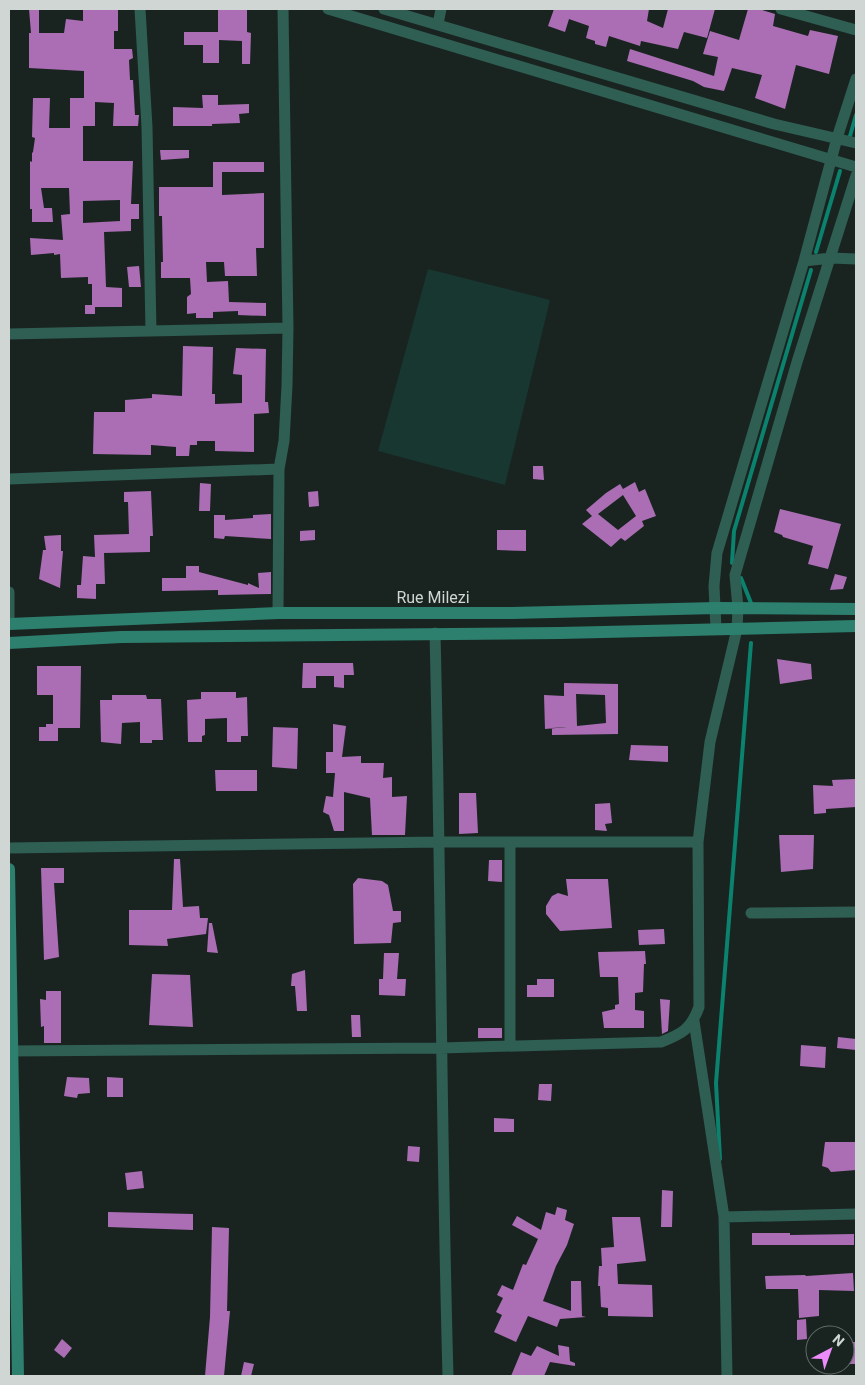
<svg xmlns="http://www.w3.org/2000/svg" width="865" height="1385" viewBox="0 0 865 1385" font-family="Roboto,sans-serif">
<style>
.green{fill:#173730}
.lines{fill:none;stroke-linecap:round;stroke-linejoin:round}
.stream{stroke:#0b826e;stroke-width:4}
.building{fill:#ab6eb4;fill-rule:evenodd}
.street{stroke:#2f5e53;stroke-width:11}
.secondary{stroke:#2d806e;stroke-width:12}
.labels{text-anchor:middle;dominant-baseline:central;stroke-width:5;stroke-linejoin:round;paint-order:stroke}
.street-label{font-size:16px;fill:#cfd6d4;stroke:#192421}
</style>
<rect width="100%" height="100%" fill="#192421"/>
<path class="green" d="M428 269 550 300 505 485 378 451Z"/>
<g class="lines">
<path class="stream" d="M850 136 856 115
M816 252 840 171
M732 563 734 531 811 270
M741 578 751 603
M720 1159 716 1083 751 643"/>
</g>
<path class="building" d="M29 9H39V33H64L66 19 83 21V9H118V31H114V49H132L133 58 129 60 130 80H133L135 115H139L138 126H113L114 103 95 102V126H83V161H133L131 204H139V219H131V231L104 232 106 287 122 288V307H95V314H85V305H92V284H88V277L61 278 60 254 54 255V253L31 255 30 238 63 240 61 215 70 214 69 188H41L44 208H52L53 222H32V209H30V161L32 162V153L33 152 35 138 32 137 33 98H50L49 128H70V98H84V71L29 68V33H31ZM120 200V221L83 223V201Z
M218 9 247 10V32L251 33 250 64H242V41L219 40V63H203V45H184V32H218Z
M554 9H649L647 21 663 28 668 9H715L707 38 684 32 678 49 641 41 640 46 609 36 606 47 595 44V41L586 38 589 26 569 19 565 32 548 26Z
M748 9H759L775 14 773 26 808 36 810 30 838 36 829 74 796 65 785 109 755 98 762 75 732 68 724 91 704 87 693 81 627 61 630 49 714 76 718 57 703 54 710 31 739 40Z
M202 95H218V105L249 104V113L239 114 240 123 212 124V126H173V107L203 108Z
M160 150H189V158L161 160Z
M213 162H264V172H222V195L264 193V248H256L257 276H225L224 262H206L207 282 228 281 229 302 266 303V316L238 315V311L213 312V318H196V313L187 314V297L191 294 190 278H161V262H163L162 216H159V187H213Z
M139 266 141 287H129L127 267Z
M183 346 213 347 212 394H215V404L242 403V375L233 374 236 348 266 349 265 402H268L269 413 254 414V452L215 451V441H197V445H190L189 456H176V447L151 445V455L93 454 94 412H125V400L152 398V394L182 396Z
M533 466H543L544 480 533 479Z
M635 482 639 492 645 489 656 516 642 521 644 526 625 541 621 538 611 547 582 524 592 516 586 510 606 493 620 484 623 489ZM623 495 636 516 618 530 598 514Z
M200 483 211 484 210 511H199Z
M151 491 153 536H150V552L104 553 105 584H96V599L77 598V585H81L83 556 95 557 94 535 129 534 128 502H124V492Z
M318 491 319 506 309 507 308 492Z
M780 509 841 524 828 569 808 564 813 546 783 537 782 535 774 532Z
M271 514V539L225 536 224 539 214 538V515H225V520L253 518V515Z
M315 530V540L300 541V531Z
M497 530H526V551L497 550Z
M61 535V551H63L60 588 39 579 43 550H46L44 536Z
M186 566H199V572L248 585V583L259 588 258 573 271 572V594L218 595V590L162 591V578H186Z
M835 574 847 577 843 589 830 590Z
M777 659 811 664 812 679 780 684Z
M303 663H353L354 675H344V688L334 687V676H316V688H302Z
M37 666H81L80 728H58V741H39V727H46V724H53V695H37Z
M564 683 618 684V734L552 735V728L567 727 545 729 544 695 564 696ZM576 694 605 695 606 723 577 726Z
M201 692H236V698L247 697 248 736H241V742H227V718L205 719V735L202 736V742H188L187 700 201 699Z
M112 695H146L147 699H161L163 740H152V743H140V722L122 723 121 744 101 742 100 700H112Z
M333 724 346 726 342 757 361 756V763H384L383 778 392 777V797L407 796 405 835H372L370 798 344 792V831H334L329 815 323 812 326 796 333 797 335 773H326V752H333Z
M273 727 298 728 297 769 272 767Z
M631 745 668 746V762L629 760Z
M215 770H257V791H216Z
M855 779 856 807 826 809V813L814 814 813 785 833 786 832 780Z
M459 793H476L478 833 459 834Z
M610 803 612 823 605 824 607 831 595 830V804Z
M779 835H814L813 869 781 872Z
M174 859H180L183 907 199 906 200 918H208L206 934 167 939 168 946 129 945V910H172Z
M489 860H502V882L488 881Z
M41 868H64V883H54L59 957 44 960Z
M358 878 382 881 388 885 393 911H401V922L393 923 391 943 354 944 353 884Z
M566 879H608L612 928 560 931 546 914V906L552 896 558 893 568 896Z
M209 923H212L218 953 207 952Z
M664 929 665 944 639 945 638 930Z
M645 951 646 964H644L643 992 635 993V1010L644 1011V1028H604L602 1012 615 1009V1005L619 1004 618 977H600L598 952Z
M384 953H399L397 979H406L405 996 379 995V979H383Z
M305 970 307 1011H297L295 986H291L292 974Z
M152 974 190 975 193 1027 149 1025Z
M537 979H554V997H527V985H537Z
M46 991H61V1043H44V1026L41 1027 40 999 46 1000Z
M660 999 670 1000 668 1031 662 1034Z
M351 1015H360L361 1037H352Z
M478 1028H502V1038H478Z
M838 1037 856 1039V1050L837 1048Z
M801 1045 826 1047 825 1068 800 1066Z
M67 1077 89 1078 90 1093 78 1094 77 1098 64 1096Z
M107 1077 123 1078V1097H107Z
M539 1084H552L551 1101 538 1100Z
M494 1118 514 1119V1132H494Z
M825 1142H856V1170L831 1172 828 1168 822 1166Z
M408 1146 420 1147 419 1162 407 1161Z
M142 1171 144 1188 127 1190 125 1173Z
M662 1190 673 1191 672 1227H661Z
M557 1207 567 1210 565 1220 574 1224 567 1245 556 1266 543 1301 571 1311V1281H581L582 1316 586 1317 560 1319 557 1327 528 1316 516 1342 494 1332 502 1315 496 1312 503 1298 497 1295 502 1285 513 1290 523 1264 526 1265 538 1239 512 1225 517 1216 541 1230 546 1212 555 1215Z
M108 1212 193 1214V1230L108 1227Z
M612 1217H640L646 1261 617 1264 618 1284 652 1285 653 1317 608 1316V1308L601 1307 600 1286H598L599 1266H602L601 1248 614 1247Z
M212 1227 229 1228 227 1311H230L224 1376H205L210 1317Z
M752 1233H790V1235L854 1234V1245H752Z
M853 1273 854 1291 819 1290V1316L799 1318 798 1289H766L765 1276 805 1275 806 1276Z
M806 1319 807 1339 797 1340V1320Z
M62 1339 72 1348 64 1358 54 1350Z
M845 1342H856V1364H845Z
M558 1345 569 1347 570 1361 575 1363V1366L550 1362 544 1376H511L521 1352 531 1356 537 1346 559 1356Z
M244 1362 254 1364 251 1376H241Z"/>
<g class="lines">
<path class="street" d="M140 9 147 127 151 331
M328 9 856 167
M384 9 774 124 856 143
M781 9 856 30
M438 24 441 9
M804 261 831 258 856 259
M9 334 288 328
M9 479 279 469
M9 592V624
M278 613 279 469 284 441 287 386 288 328 283 9
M716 629 714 586 717 553 804 261 837 138 856 79
M435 633C441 881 441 1129 448 1376
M9 848 440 842H698
M751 913 856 912
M694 1021 724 1217 727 1376
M510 1046V843
M9 1051 441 1048 661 1042C682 1034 691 1029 699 1007L698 842 710 742 737 629 738 608 735 575 797 362 856 176
M724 1217 856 1214"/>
<path class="secondary" d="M9 624 278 613H512L716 608 856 609
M9 643 121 637 560 633 856 626
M9 869 18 1376"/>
</g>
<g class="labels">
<g class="street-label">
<text x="433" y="597">Rue Milezi</text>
</g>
</g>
<rect width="865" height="1385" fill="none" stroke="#cfd6d4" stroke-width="20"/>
<g transform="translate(830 1350) rotate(41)"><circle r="24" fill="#192421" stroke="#626b69"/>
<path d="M0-4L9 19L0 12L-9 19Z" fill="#ec8cfb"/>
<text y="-8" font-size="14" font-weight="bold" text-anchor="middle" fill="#cfd6d4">N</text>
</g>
</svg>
